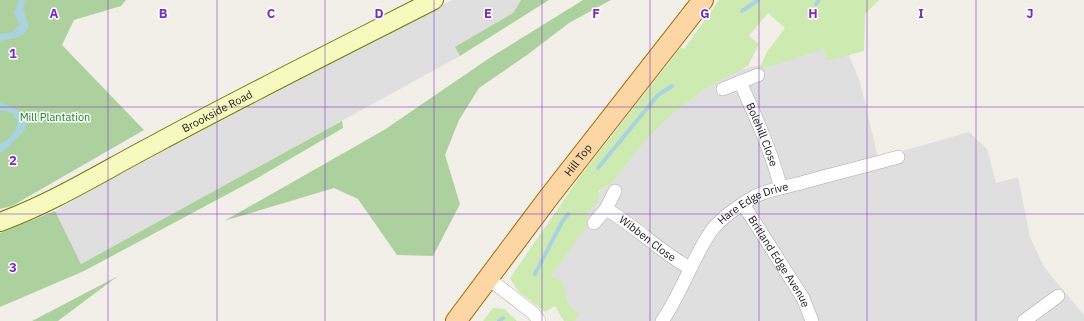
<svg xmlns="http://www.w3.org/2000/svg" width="1084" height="321" viewBox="0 0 1084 321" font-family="'IBM Plex Sans',sans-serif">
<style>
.residential{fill:#e0dfdf}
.grass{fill:#cdebb0}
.forest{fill:#add19e}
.water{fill:#aad3df}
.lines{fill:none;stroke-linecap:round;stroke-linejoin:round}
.stream{stroke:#aad3df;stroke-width:4}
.street-casing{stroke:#a9a9a9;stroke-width:14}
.secondary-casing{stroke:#707d05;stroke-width:20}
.primary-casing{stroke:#a06b00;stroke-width:22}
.street{stroke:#fff;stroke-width:13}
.secondary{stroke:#f7fabf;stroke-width:18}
.primary{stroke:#fcd6a4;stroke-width:20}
.grid{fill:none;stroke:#7b2cbf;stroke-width:1;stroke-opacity:0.55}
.labels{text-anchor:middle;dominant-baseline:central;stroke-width:3;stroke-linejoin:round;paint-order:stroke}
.street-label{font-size:11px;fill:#222;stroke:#fff}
.park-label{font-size:11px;fill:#0c8416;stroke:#fff}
.grid-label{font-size:13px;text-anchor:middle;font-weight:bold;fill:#7b2cbf;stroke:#fff;stroke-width:3;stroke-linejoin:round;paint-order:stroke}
</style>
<rect width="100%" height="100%" fill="#f2efe9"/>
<path class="residential" d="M452 0H521L513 13 456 47 460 56 81 264 55 211 109 180Z
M827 47 849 55 860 82 878 158 969 132 987 149 996 183 1018 177 1030 237 1044 267 1084 315V321H571L547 282 593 200 652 128 693 93 737 71Z"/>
<path class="grass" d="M719 0H879L865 14 864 51 827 61 824 49 759 70 767 52 785 28 768 13 749 36 759 44 748 66 705 89 673 113 648 137 610 184 599 191 597 203 588 212 587 226 551 276 562 281 568 304 579 314 575 321H564L555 306 545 312 518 291 510 278 579 178 681 47 684 49Z
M493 308 504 309 517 321H483Z"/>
<path class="forest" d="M0 0H126L121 6 74 20 62 45 144 130 12 206 0 209Z
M521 0H549L460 56 455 47 513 13Z
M583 0H611L569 23 527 55 479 88 459 120 445 155 460 204 433 256 397 255 358 199 334 188 224 221 384 130 491 57Z
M342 121 343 128 254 180 84 271 0 307V233L55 211 81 264Z
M118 276 58 321H32Z"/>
<path class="water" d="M19 0H26L23 9 29 27 23 35 0 42V34L10 33 20 25 14 13Z
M0 103C10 106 29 112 26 126 25 131 18 137 14 141 10 145 6 150 0 153V145C8 139 16 133 18 123L12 113 0 110Z"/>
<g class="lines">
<path class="stream" d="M816 4 819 0
M742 11 758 0
M598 168 658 95 672 86
M535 274 562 222 568 214
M499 321 503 318"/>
<defs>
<g id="street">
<path id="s1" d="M740 82C756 117 771 151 781 188"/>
<path d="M723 89 758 75"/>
<path id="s2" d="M743 204 803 298 812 321"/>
<path id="s3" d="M606 209C636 226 660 252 690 268"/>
<path d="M594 223 606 209 615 191"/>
<path d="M488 278 533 313 539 321"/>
<path id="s4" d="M662 321C682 293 692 258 712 230 721 218 741 204 754 197 768 189 786 187 801 183 833 174 866 166 898 157"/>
<path d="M1024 321 1058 296"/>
</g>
<g id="secondary">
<path id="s5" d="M0 222C55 202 105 170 157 143 248 94 342 47 434 0"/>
</g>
<g id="primary">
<path id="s6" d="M456 321 549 197 703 0"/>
</g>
</defs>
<use href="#street" class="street-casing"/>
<use href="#secondary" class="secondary-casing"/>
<use href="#primary" class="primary-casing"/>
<use href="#street" class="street"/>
<use href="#secondary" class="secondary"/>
<use href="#primary" class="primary"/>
</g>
<path class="grid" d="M108 0V321M217 0V321M325 0V321M434 0V321M542 0V321M650 0V321M759 0V321M867 0V321M976 0V321M0 107H1084M0 214H1084"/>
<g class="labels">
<g class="street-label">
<text stroke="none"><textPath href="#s5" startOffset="244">Brookside Road</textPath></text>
<text stroke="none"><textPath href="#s1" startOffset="57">Bolehill Close</textPath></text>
<text stroke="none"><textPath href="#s6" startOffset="202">Hill Top</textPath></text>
<text stroke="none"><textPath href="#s4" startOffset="154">Hare Edge Drive</textPath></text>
<text stroke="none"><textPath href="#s3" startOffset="51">Wibben Close</textPath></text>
<text stroke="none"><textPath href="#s2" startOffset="68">Britland Edge Avenue</textPath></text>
</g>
<g class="park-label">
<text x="55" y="117">Mill Plantation</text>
</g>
</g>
<g class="grid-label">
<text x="54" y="18">A</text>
<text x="163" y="18">B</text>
<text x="271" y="18">C</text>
<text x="379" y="18">D</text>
<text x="488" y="18">E</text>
<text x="596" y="18">F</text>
<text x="705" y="18">G</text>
<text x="813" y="18">H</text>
<text x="921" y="18">I</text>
<text x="1030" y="18">J</text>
<text x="13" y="58">1</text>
<text x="13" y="165">2</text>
<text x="13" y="272">3</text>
</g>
</svg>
